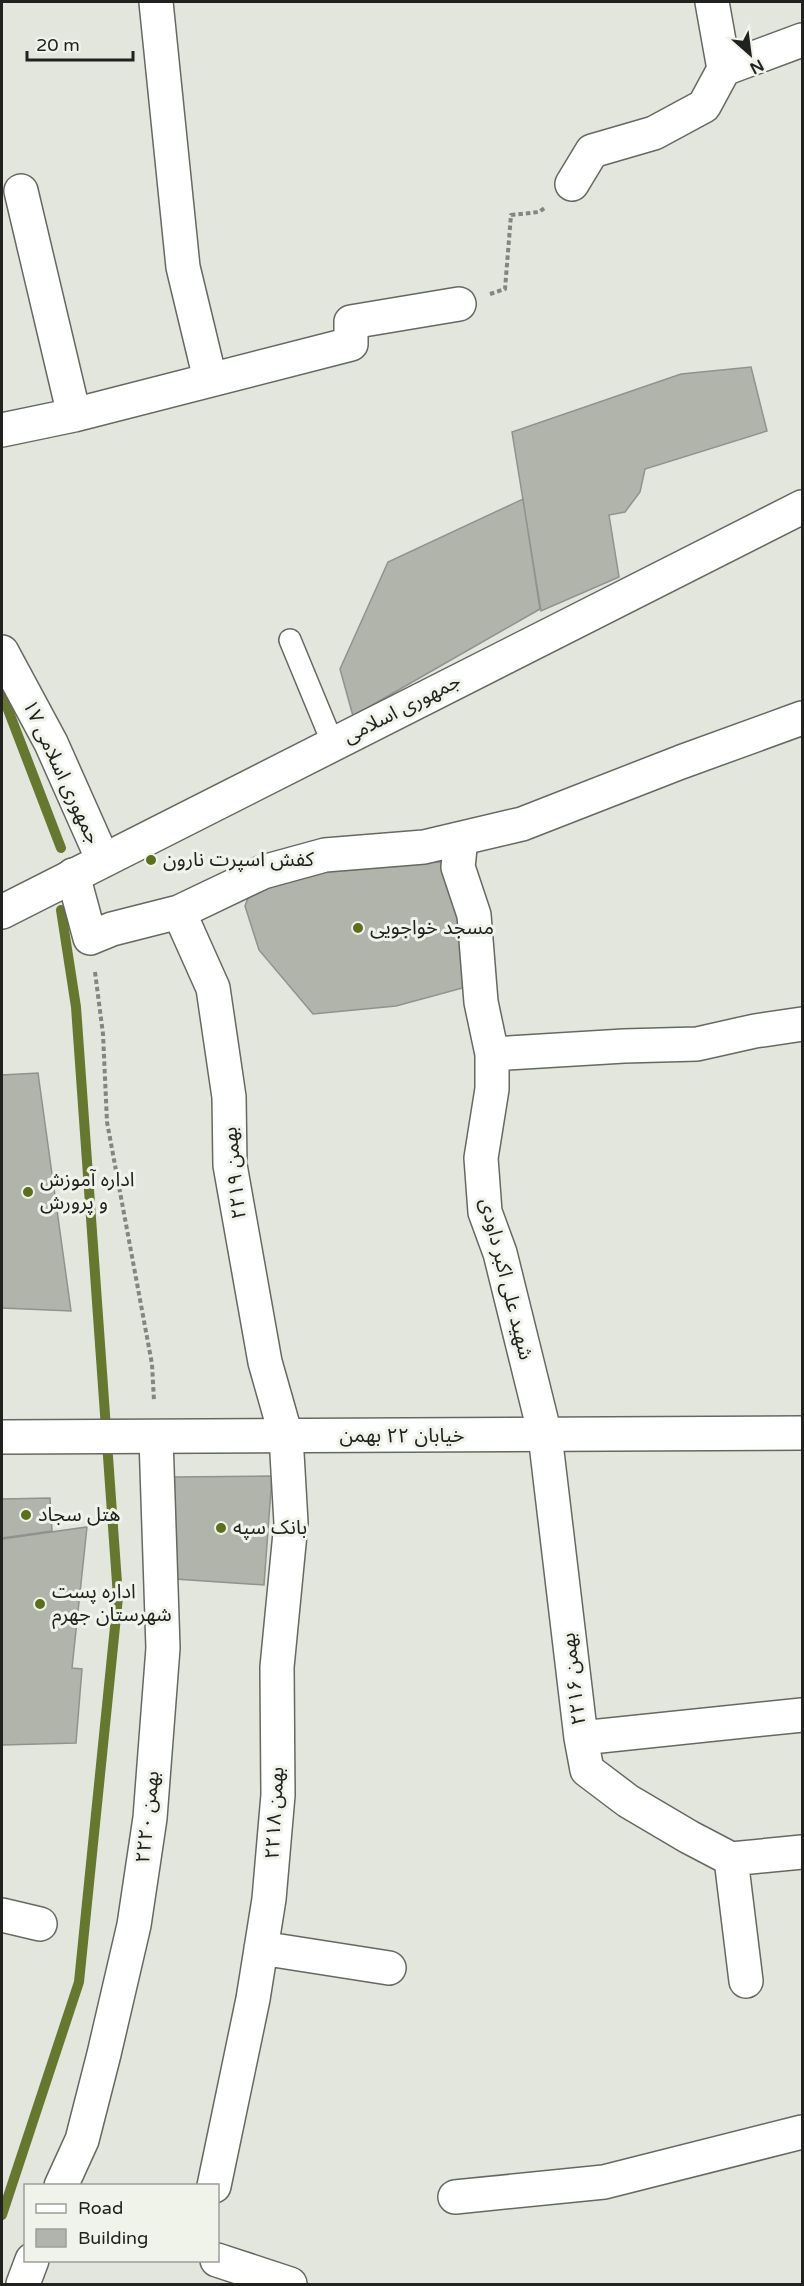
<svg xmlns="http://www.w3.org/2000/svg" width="804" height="2286" viewBox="0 0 804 2286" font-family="'Varela Round','Noto Sans Arabic',sans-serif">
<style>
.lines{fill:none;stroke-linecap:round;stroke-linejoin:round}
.stream{stroke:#667730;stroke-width:10}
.building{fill:#b1b4ab;stroke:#90938b;stroke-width:1.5}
.service-casing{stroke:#666961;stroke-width:24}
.minor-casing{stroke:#666961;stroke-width:36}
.tertiary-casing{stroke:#666961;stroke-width:36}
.secondary-casing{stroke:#666961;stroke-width:36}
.path{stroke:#83857f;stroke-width:4;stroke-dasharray:4.5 3;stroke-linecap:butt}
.service{stroke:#fff;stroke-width:21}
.minor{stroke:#fff;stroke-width:33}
.tertiary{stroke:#fff;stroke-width:33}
.secondary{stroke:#fff;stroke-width:33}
.poi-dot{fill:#5c6f1d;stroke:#f0f3ea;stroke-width:2}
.labels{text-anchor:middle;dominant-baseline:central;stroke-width:6;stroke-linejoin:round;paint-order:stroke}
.street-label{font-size:20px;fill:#21221f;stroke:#f0f3ea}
.poi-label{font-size:20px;fill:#21221f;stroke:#f0f3ea;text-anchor:start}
</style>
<rect width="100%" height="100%" fill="#e3e6dd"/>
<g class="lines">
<path class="stream" d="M2 694 61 848
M2 2215 79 1982 118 1597 76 1007 61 910"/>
</g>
<path class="building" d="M751 367 767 431 645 469 640 492 625 512 609 515 619 577 541 611 512 432 681 374Z
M523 499 540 609 353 716 340 669 388 562Z
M444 862 460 890 470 986 396 1006 313 1014 259 950 245 906 251 890 343 864Z
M38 1073 71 1311 2 1308V1075Z
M272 1476 264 1585 175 1579 173 1477Z
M50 1498 52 1531 2 1538V1499Z
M87 1527 72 1668 82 1669 76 1743 2 1745V1539Z"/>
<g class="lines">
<defs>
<path id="service" d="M290 640 333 744"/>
<path id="minor" d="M156 2 183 267 210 379
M724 69 802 40
M572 184 592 151 654 133 704 106 724 69 712 2
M21 191 74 415
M2 430 74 415 351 344V322L459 304
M2 652 51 743 103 860
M461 839 458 867 474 915 481 1002 492 1054V1089L481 1158 485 1212 500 1253 545 1435 581 1738 802 1715
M73 875 90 938 112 929 179 912 263 872 325 855 424 847 522 824 681 762 802 718
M179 912 213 988 229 1097 230 1165 265 1362 286 1436 291 1523 277 1667 278 1795 269 1899 253 1999 214 2186
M492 1054 624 1046 697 1044 755 1031 802 1024
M581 1738 587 1770 628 1801 689 1837 731 1859 746 1981
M731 1859 802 1852
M2 1915 40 1924
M261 1948 389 1968
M61 2186 82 2140 104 2054 134 1925 150 1818 163 1648 156 1438
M455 2197 604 2182 802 2132
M217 2260 290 2284
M23 2284 32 2260"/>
<path id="tertiary" d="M2 912 802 507"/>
<path id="secondary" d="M2 1437 802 1433"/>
</defs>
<use href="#service" class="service-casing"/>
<use href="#minor" class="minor-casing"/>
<use href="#tertiary" class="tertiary-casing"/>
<use href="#secondary" class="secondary-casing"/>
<path class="path" d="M490 294 505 289 511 215 539 212 546 207
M95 972 103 1034 107 1122 152 1364 154 1401"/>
<use href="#service" class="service"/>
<use href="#minor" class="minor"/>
<use href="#tertiary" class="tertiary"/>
<use href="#secondary" class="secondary"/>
</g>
<g class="poi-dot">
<circle cx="151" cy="860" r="6"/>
<circle cx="358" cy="928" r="6"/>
<circle cx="28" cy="1192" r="6"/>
<circle cx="26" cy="1515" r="6"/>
<circle cx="221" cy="1528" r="6"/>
<circle cx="40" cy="1604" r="6"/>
</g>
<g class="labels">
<g class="street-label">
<text transform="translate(402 709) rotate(-27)">جمهوری اسلامی</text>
<text transform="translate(61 772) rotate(65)">جمهوری اسلامی ۱۷</text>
<text transform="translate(235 1173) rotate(-96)">۲۲بهمن ۱۹</text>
<text transform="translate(506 1279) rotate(76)">شهید علی اکبر داودی</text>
<text x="402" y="1436">خیابان ۲۲ بهمن</text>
<text transform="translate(574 1679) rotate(-97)">۲۲بهمن ۱۶</text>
<text transform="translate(275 1813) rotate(-87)">۲۲بهمن ۱۸</text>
<text transform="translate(148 1817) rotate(-84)">۲۲بهمن ۲۰</text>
</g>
<g class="poi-label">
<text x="163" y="860">کفش اسپرت نارون</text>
<text x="370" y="928">مسجد خواجویی</text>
<text x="40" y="1180">اداره آموزش<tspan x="40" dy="23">و پرورش</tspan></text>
<text x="38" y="1515">هتل سجاد</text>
<text x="233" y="1528">بانک سپه</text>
<text x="52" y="1592">اداره پست<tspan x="52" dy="23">شهرستان جهرم</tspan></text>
</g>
</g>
<rect width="804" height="2286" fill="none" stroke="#21221f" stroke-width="6"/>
<rect x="24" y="2184" width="195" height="78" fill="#f0f3ea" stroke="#9d9f99" stroke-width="1.5"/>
<rect x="36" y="2204" width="30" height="9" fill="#ffffff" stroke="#9d9f99" stroke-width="1.5"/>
<text x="78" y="2214" font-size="18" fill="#21221f">Road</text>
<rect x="36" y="2229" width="30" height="18" fill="#b1b4ab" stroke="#9d9f99" stroke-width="1.5"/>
<text x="78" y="2244" font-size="18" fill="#21221f">Building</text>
<g transform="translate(750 54) rotate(152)" stroke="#f0f3ea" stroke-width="4.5" paint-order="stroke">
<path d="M0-4.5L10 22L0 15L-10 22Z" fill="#21221f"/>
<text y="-9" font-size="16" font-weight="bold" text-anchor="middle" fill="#21221f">N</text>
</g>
<path d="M27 51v9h106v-9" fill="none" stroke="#21221f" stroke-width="3"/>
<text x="36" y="51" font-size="18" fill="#21221f" stroke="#f0f3ea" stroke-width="4.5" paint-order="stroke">20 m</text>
</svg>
